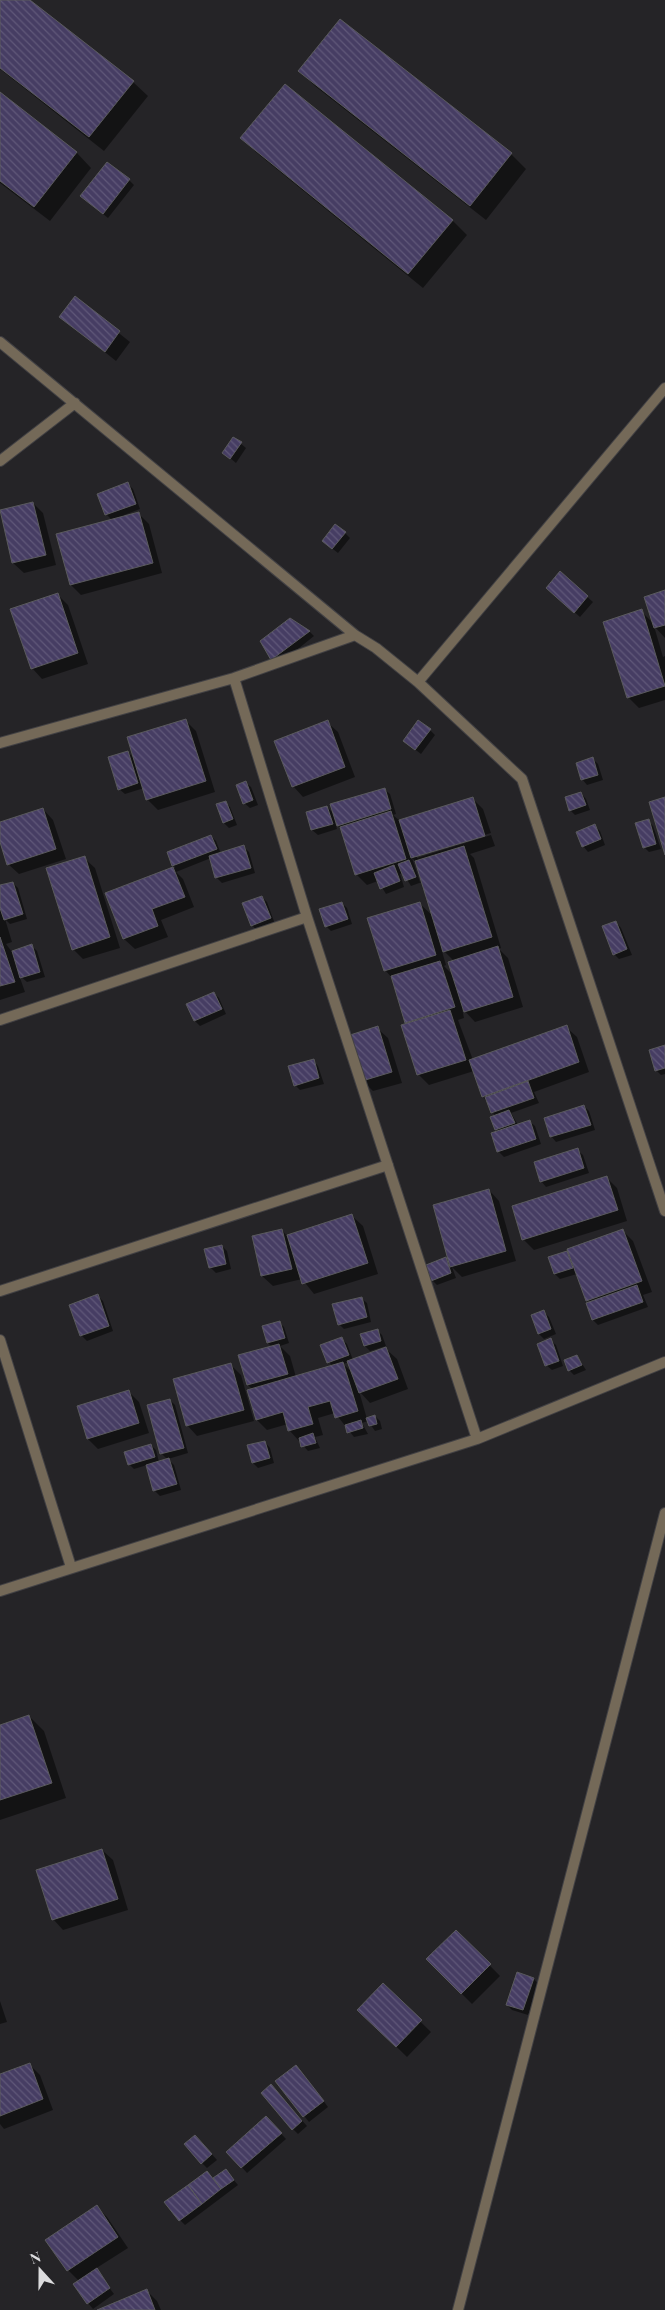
<svg xmlns="http://www.w3.org/2000/svg" width="665" height="2310" viewBox="0 0 665 2310" font-family="'Playfair Display',serif">
<style>
.shadow{fill:#0007;fill-rule:evenodd}
.building{fill:url(#building-back-hatch);stroke:#5a5a5d}
.lines{fill:none;stroke-linecap:round;stroke-linejoin:round}
.minor-casing{stroke:#424144;stroke-width:12}
.minor{stroke:#746958;stroke-width:10}
</style>
<defs>
<pattern id="building-back-hatch" width="6" height="6" patternUnits="userSpaceOnUse" patternTransform="scale(1.25)"><rect width="6" height="6" fill="#463d63"/><path d="M-1 5l2 2M0 0l6 6M5-1l2 2" fill="none" stroke="#605879"/></pattern>
</defs>
<rect width="100%" height="100%" fill="#252427"/>
<path class="shadow" d="M0 0H28L133 82 148 96 104 151 0 69Z
M340 20 511 154 526 169 486 220 315 86 300 71Z
M0 94 77 153 91 168 50 221 0 183Z
M242 138 452 220 467 235 423 288 257 153Z
M129 180 134 185 108 218 81 196Z
M75 298 130 342 116 361 61 317Z
M234 438 246 448 236 463 224 453Z
M128 484 133 489 140 509 124 515 125 517 138 513 149 524 162 573 81 595 71 585 112 520 106 514Z
M33 503 43 513 56 565 24 573 13 563 0 511Z
M345 533 350 538 338 553 329 546Z
M560 573 593 602 580 617 553 593Z
M665 591V638L654 626 663 657 665 656V700L639 708 629 698 605 623 641 611 653 623Z
M58 595 68 605 88 664 42 679 32 668Z
M309 631 314 636 278 665 262 642Z
M186 721 196 731 215 792 158 810 147 799 144 788 125 794 119 789 128 752 135 759Z
M327 722 338 732 355 777 303 797 293 786Z
M430 730 435 735 421 754 404 741Z
M593 759 598 764 603 780 587 785 582 779Z
M245 782 251 787 258 805 250 808 244 803Z
M384 789 390 794 396 814 393 815 400 821 473 799 483 809 491 833 417 855V858L491 835 495 846 470 854 474 858 501 948 499 949 508 958 523 1007 475 1022 462 1008 464 1018 458 1020 473 1060 566 1027 577 1037 589 1072 534 1092 539 1103 511 1113 518 1125 529 1121 535 1126 541 1144 504 1157 499 1152 492 1134 498 1132 496 1129 495 1116 483 1096 474 1071 429 1085 418 1074 409 1024 393 979 385 970 419 903 434 917 422 882 411 886 403 873 400 874 404 887 386 894 378 881 367 885 356 874 342 829 335 822 337 829 318 835 312 830 308 813 327 807 335 815ZM412 858 416 862 422 881 420 882ZM441 948 454 961V976L444 966 446 965Z
M581 793 586 799 590 810 575 815 570 810Z
M225 802 230 807 237 825 229 828 224 823 217 805Z
M43 809 53 820 66 859 19 874 8 864 0 837V823Z
M648 821 653 826 661 849 649 852 644 847Z
M595 826 600 831 605 845 588 852 583 846Z
M211 836 216 841 221 854 244 847 249 852 255 873 222 883 216 877 211 858 176 872 183 879 194 907 161 920 168 937 135 949 124 939 107 894 175 868 168 852Z
M84 858 95 868 120 948 83 959 73 949Z
M13 883 18 888 27 919 10 924 5 919 12 942 6 944 12 952 32 946 37 951 45 977 27 982 19 975 25 992 0 1000V887Z
M262 897 267 902 275 924 257 931 252 925Z
M342 903 347 908 352 924 331 931 326 926Z
M616 922 621 928 632 955 619 959 614 954Z
M214 993 219 998 226 1014 200 1026 195 1021 188 1005Z
M377 1028 388 1038 402 1083 373 1091 363 1081Z
M665 1047V1074L661 1075 656 1070Z
M313 1060 318 1066 324 1084 300 1090 295 1085Z
M584 1106 589 1111 595 1130 556 1142 551 1136Z
M577 1150 583 1155 589 1173 546 1187 541 1181Z
M606 1177 617 1188 627 1221 534 1250 523 1239Z
M489 1190 499 1201 516 1261 462 1277 452 1267 456 1278 437 1285 432 1280 445 1259 450 1264Z
M352 1216 363 1226 378 1274 314 1294 302 1279 273 1286 262 1276 282 1230 287 1236Z
M623 1231 633 1241 652 1292 643 1295 648 1307 598 1325 593 1320 590 1303 577 1274 560 1279 555 1274 550 1258 567 1253 571 1257Z
M222 1246 227 1251 231 1269 216 1273 210 1267Z
M98 1296 103 1301 113 1331 87 1341 81 1335Z
M361 1298 367 1303 371 1322 344 1329 339 1324Z
M544 1312 549 1317 556 1334 544 1339 539 1334Z
M279 1322 284 1327 289 1343 280 1346 290 1356 296 1377 332 1367 322 1346 342 1339 347 1344 353 1360 386 1349 397 1359 408 1389 370 1403 359 1391 367 1419 375 1416 380 1421 382 1429 375 1431 368 1421 362 1423 368 1434 354 1437 335 1413 318 1418 323 1435 315 1437 320 1448 308 1451 290 1431 288 1424 267 1430 257 1420 253 1390 248 1385 272 1347 268 1343 263 1327ZM349 1362 353 1373 343 1364Z
M377 1330 382 1335 386 1346 370 1351 365 1346Z
M550 1340 556 1345 563 1366 552 1370 546 1365Z
M577 1356 586 1370 574 1375 569 1370Z
M231 1365 241 1375 254 1421 197 1436 187 1425Z
M128 1391 139 1402 149 1433 98 1449 88 1439Z
M170 1400 175 1405 188 1453 168 1459 174 1465 181 1490 160 1496 154 1490 147 1465 134 1469 129 1464 151 1445 156 1450 159 1462 168 1460 162 1454 148 1406Z
M265 1442 270 1448 274 1463 258 1468 253 1463 248 1446Z
M29 1716 44 1731 66 1798 0 1820V1726Z
M102 1850 113 1860 128 1910 63 1930 53 1919Z
M456 1931 500 1976 472 2004 427 1959Z
M518 1974 534 1979 539 1985 528 2015 512 2010 507 2005Z
M383 1985 431 2032 407 2057 359 2010Z
M0 2001 7 2022 0 2024Z
M29 2064 40 2075 53 2110 4 2129 0 2124V2076Z
M301 2071 328 2107 309 2122 276 2081Z
M276 2091 307 2126 298 2134 293 2129Z
M271 2123 286 2139 247 2173 228 2152Z
M200 2141 217 2160 207 2168 202 2163Z
M226 2171 238 2185 185 2225 180 2220 213 2180Z
M97 2207 107 2217 128 2248 95 2269 114 2294 93 2309 88 2303 79 2281 68 2270Z
M147 2291 157 2301 161 2310H101Z"/>
<path class="building" d="M0 0H30L134 81 89 137 0 68Z
M340 19 512 153 470 206 298 71Z
M285 84 453 220 408 274 240 138Z
M0 92 77 152 34 207 0 181Z
M107 162 130 179 103 214 80 196Z
M75 296 120 331 105 352 59 317Z
M233 437 242 442 230 459 222 453Z
M128 482 136 504 105 515 97 494Z
M33 502 46 555 12 563 0 510Z
M139 512 153 563 70 585 56 534Z
M335 524 346 532 332 549 322 541Z
M560 571 588 596 574 613 546 588Z
M665 590V625L654 628 644 597Z
M58 593 78 653 31 669 10 609Z
M642 609 665 686 627 698 603 622Z
M290 618 310 631 271 660 260 641Z
M186 719 206 781 146 800 127 737Z
M328 720 345 767 292 787 274 741Z
M418 720 431 729 415 750 403 741Z
M128 751 138 783 118 790 108 757Z
M593 757 598 775 581 780 576 763Z
M246 781 253 800 243 804 236 785Z
M385 788 391 809 337 826 330 804Z
M581 792 586 805 569 811 565 797Z
M473 797 485 836 411 858 399 820Z
M665 797V855L649 802Z
M226 801 233 819 223 823 216 804Z
M327 806 333 824 311 830 306 812Z
M43 808 56 849 7 865 0 842V822Z
M391 811 406 859 355 875 340 827Z
M649 819 656 844 643 848 635 823Z
M595 824 601 839 582 847 576 832Z
M211 835 217 849 172 866 167 852Z
M244 845 251 868 215 878 209 856Z
M464 846 492 937 443 952 415 861Z
M85 856 110 937 72 950 46 868Z
M409 860 416 877 405 881 398 864Z
M394 865 400 881 380 889 374 873Z
M173 867 185 897 152 909 158 926 123 939 105 893Z
M13 882 23 914 4 920 0 908V885Z
M262 896 271 918 251 926 242 903Z
M342 902 348 919 325 927 319 909Z
M420 902 436 955 384 971 367 918Z
M616 921 627 949 613 955 602 926Z
M0 937 15 982 0 986Z
M32 944 40 972 20 978 12 951Z
M498 946 513 997 464 1012 448 962Z
M440 961 455 1007 405 1023 391 976Z
M214 992 222 1009 194 1021 186 1004Z
M450 1010 466 1060 417 1075 401 1025Z
M567 1025 579 1062 482 1097 469 1060Z
M378 1026 392 1072 362 1081 347 1036Z
M665 1045V1068L655 1071 649 1050Z
M314 1059 319 1078 294 1086 288 1066Z
M528 1081 534 1098 491 1113 485 1097Z
M584 1105 591 1125 550 1137 544 1118Z
M509 1110 515 1123 495 1130 490 1117Z
M530 1120 536 1139 497 1152 491 1133Z
M578 1148 584 1168 540 1182 534 1162Z
M607 1176 618 1210 522 1240 512 1206Z
M489 1189 506 1251 450 1267 433 1205Z
M352 1214 368 1263 302 1284 287 1235Z
M282 1229 292 1269 261 1276 252 1236Z
M623 1229 642 1281 586 1301 567 1249Z
M222 1245 226 1264 209 1268 204 1249Z
M567 1251 573 1268 554 1274 548 1257Z
M446 1257 451 1273 431 1281 426 1265Z
M637 1285 643 1302 592 1320 586 1303Z
M98 1294 109 1326 80 1336 69 1305Z
M362 1297 367 1317 338 1325 332 1304Z
M544 1310 551 1329 538 1334 531 1315Z
M280 1321 285 1338 267 1343 262 1326Z
M378 1329 381 1341 364 1346 360 1334Z
M342 1337 349 1355 327 1363 320 1345Z
M551 1338 559 1361 545 1366 537 1344Z
M279 1344 288 1374 247 1385 238 1355Z
M386 1347 398 1379 359 1393 347 1361Z
M577 1355 582 1365 568 1371 564 1360Z
M343 1362 358 1411 335 1418 330 1401 308 1407 313 1424 288 1431 283 1412 256 1420 247 1390Z
M231 1363 244 1410 186 1426 173 1379Z
M129 1390 139 1423 87 1439 77 1406Z
M170 1399 184 1448 160 1454 147 1405Z
M375 1415 377 1424 369 1426 366 1418Z
M361 1420 363 1428 347 1433 345 1425Z
M313 1433 316 1443 301 1447 299 1438Z
M265 1441 270 1458 252 1463 247 1445Z
M151 1444 155 1457 128 1465 124 1452Z
M169 1458 177 1484 153 1491 146 1465Z
M29 1715 52 1783 0 1800V1725Z
M102 1849 118 1899 52 1920 36 1870Z
M456 1930 491 1964 461 1994 426 1959Z
M517 1972 534 1978 523 2010 506 2005Z
M383 1983 422 2020 396 2047 357 2010Z
M30 2063 43 2099 0 2116V2074Z
M296 2065 324 2101 303 2117 275 2081Z
M271 2084 302 2121 292 2130 261 2093Z
M266 2116 282 2133 241 2168 226 2152Z
M195 2135 212 2154 201 2164 184 2144Z
M226 2169 234 2180 221 2189 213 2178Z
M207 2171 221 2189 202 2204 188 2185Z
M188 2185 202 2204 179 2221 164 2202Z
M97 2205 118 2237 67 2271 45 2240Z
M97 2268 110 2288 87 2304 73 2284Z
M147 2289 155 2310H97Z"/>
<g class="lines">
<defs>
<path id="minor" d="M0 342 355 635 376 648 418 682 522 779 665 1211
M0 461 75 403
M234 678 307 917 477 1439
M418 682 665 388
M0 743 234 678 355 635
M0 1020 307 917
M0 1291 388 1165
M0 1340 71 1567
M0 1591 477 1439 665 1362
M458 2310 665 1513"/>
</defs>
<use href="#minor" class="minor-casing"/>
<use href="#minor" class="minor"/>
</g>
<g transform="translate(40 2270) rotate(339)" stroke="#252427" stroke-width="4" paint-order="stroke">
<path d="M0-4L9 19L0 12L-9 19Z" fill="#dcdcde"/>
<text y="-8" font-size="14" font-weight="bold" text-anchor="middle" fill="#dcdcde">N</text>
</g>
</svg>
